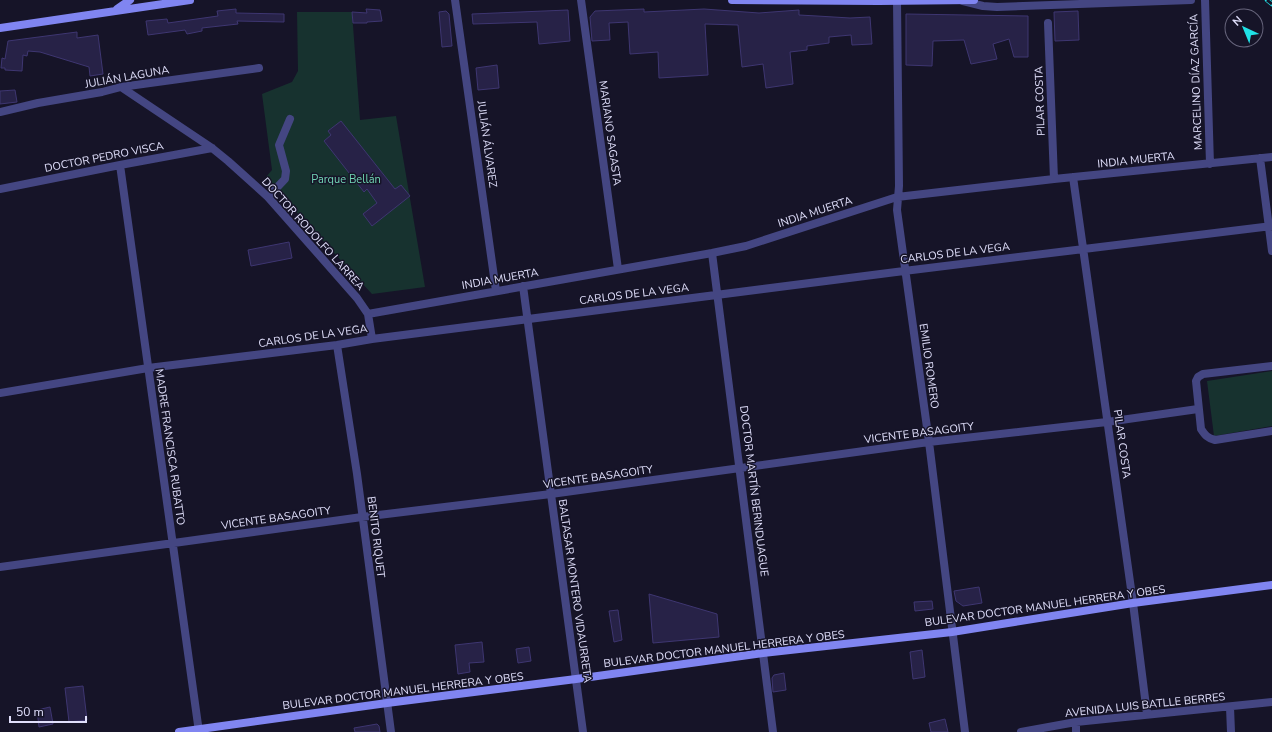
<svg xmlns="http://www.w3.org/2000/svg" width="1272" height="732" viewBox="0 0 1272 732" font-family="'Nunito Sans',sans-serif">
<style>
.green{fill:#17322f}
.building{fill:#272247;stroke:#3e3671}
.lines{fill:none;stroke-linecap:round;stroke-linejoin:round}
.street{stroke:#444682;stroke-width:8}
.secondary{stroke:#8085f1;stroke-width:8}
.rail-casing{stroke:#20e1e6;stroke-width:4.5}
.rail{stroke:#161428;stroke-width:3;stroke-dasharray:9;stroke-linecap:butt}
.labels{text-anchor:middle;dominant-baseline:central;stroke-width:3;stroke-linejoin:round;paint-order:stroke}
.street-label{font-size:11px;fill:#e0dffb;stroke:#161428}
.park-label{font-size:11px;fill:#71d5b5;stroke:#161428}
</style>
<rect width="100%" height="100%" fill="#161428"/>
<path class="green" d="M297 12H352L360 120 396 116 425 287 372 294 265 178 272 170 262 94 292 82 298 71Z
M1272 371V426L1214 436 1207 381Z"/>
<path class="building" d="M236 9V13L284 14V22L237 21 238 24 202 28V31L187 34 185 30 148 35 146 21 167 19 168 23 218 16 217 11Z
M366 9 380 10 382 21 367 22V23H353L352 12 367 13Z
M644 9V12L704 9 759 13 799 10V15L817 16 850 18 870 17 872 44 852 45 851 35 829 37V43L807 46V50L790 52 793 84 766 88 763 64 742 67 738 25 705 24 708 75 659 78 658 52 630 54 628 22 609 23 610 40 592 41 590 17 595 11Z
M568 10 570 41 539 44 537 22 473 24 472 14Z
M446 11 449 14 452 46 442 47 439 12Z
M1078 11 1079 40 1055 41 1054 12Z
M906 14 1028 16V57H1014L1009 39 993 44 997 59 971 64 964 40 933 41 932 66 906 65Z
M77 32V38L98 35 103 74 90 76 89 67 40 52 28 51 27 56 23 55 22 71 5 70V68H1L2 58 5 59 8 41Z
M497 65 499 88 478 90 476 68Z
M15 90 17 102 0 104V91Z
M341 121 395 189 401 185 410 196 372 226 363 214 377 203 367 189 364 192 324 141 331 135 328 131Z
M289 242 292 258 251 266 248 250Z
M979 587 982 603 963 606 956 601 954 591Z
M649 594 717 614 719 637 653 643Z
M932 601 933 609 915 611 914 602Z
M618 610 622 640 614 642 609 611Z
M482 642 484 662 469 663 470 672 458 674 455 645Z
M529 647 531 661 518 663 516 649Z
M922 650 925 677 913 679 910 652Z
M784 673 786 690 773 692 772 678 774 675Z
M83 686 87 720 69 722 65 688Z
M50 707 53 724 39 727 37 710Z
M945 719 948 732H931L929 723Z
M377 724 379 726 380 732H355L354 728Z"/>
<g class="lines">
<path class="street" d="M455 0 496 291
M581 0 618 269
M1205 0 1210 164
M897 1 899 186 897 210 929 442 965 732
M963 1 983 6 997 7 1191 0
M1048 23 1054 179
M121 87 212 148 228 161 268 197 357 298 368 314 372 339
M0 112 38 103 102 92 121 87 259 68
M1260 158 1272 251
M120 165 199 732
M1073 177 1133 603 1147 714
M0 189 120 165 212 148
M268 197 285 179 286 171 279 145 290 119
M712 253 773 732
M523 286 583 732
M368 314 712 253 746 246 897 197 1054 179 1272 157
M337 345 357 474 391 732
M1272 366 1203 374 1198 377 1196 381 1201 429C1205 435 1207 438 1215 440L1272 431
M0 393 148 368 337 345 372 339 904 271 1272 226
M0 567 362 517 551 494 929 442 1107 422 1198 409
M1230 707 1231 732
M1021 732 1076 722 1272 702
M1076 732V722"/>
<path class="secondary" d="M732 0 879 1 974 0
M117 9 130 0
M0 28 190 0
M179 732 387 703 576 679 763 653 952 632 1133 603 1272 585"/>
<defs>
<path id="rail" d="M1267 0 1272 4"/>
</defs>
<use href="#rail" class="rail-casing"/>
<use href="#rail" class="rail"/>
</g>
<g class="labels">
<g class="street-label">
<text transform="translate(127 77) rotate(-10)">JULIÁN LAGUNA</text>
<text transform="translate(1196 82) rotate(-92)">MARCELINO DÍAZ GARCÍA</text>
<text transform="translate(1040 101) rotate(-92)">PILAR COSTA</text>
<text transform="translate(610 133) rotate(82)">MARIANO SAGASTA</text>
<text transform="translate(487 144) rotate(82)">JULIÁN ÁLVAREZ</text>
<text transform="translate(104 157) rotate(-11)">DOCTOR PEDRO VISCA</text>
<text transform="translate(1136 160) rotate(-6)">INDIA MUERTA</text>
<text transform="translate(815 212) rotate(-18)">INDIA MUERTA</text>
<text transform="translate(313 234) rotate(48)">DOCTOR RODOLFO LARREA</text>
<text transform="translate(955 253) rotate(-7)">CARLOS DE LA VEGA</text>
<text transform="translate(500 279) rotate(-10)">INDIA MUERTA</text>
<text transform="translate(634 294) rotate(-7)">CARLOS DE LA VEGA</text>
<text transform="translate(313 336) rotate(-8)">CARLOS DE LA VEGA</text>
<text transform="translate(929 366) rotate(82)">EMILIO ROMERO</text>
<text transform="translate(919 433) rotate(-7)">VICENTE BASAGOITY</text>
<text transform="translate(1122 444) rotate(82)">PILAR COSTA</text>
<text transform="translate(170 447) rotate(82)">MADRE FRANCISCA RUBATTO</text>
<text transform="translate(598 477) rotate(-8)">VICENTE BASAGOITY</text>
<text transform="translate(754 491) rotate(83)">DOCTOR MARTÍN BERINDUAGUE</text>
<text transform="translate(276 518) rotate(-8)">VICENTE BASAGOITY</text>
<text transform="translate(376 537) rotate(83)">BENITO RIQUET</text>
<text transform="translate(575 591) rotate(82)">BALTASAR MONTERO VIDAURRETA</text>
<text transform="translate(1045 606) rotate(-8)">BULEVAR DOCTOR MANUEL HERRERA Y OBES</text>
<text transform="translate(724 649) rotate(-7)">BULEVAR DOCTOR MANUEL HERRERA Y OBES</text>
<text transform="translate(403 691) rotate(-7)">BULEVAR DOCTOR MANUEL HERRERA Y OBES</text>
<text transform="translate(1145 705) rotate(-6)">AVENIDA LUIS BATLLE BERRES</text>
</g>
<g class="park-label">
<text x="346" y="179">Parque Bellán</text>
</g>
</g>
<g transform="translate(1244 28) rotate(316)"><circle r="19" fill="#161428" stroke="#67657c"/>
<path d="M0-3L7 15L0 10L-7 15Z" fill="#20e1e6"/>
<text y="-6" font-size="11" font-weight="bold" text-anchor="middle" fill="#e0dffb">N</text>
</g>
<path d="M10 716v6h76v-6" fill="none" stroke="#e0dffb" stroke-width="2"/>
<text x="16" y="716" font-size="12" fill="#e0dffb" stroke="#161428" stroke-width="3" paint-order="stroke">50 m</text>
</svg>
